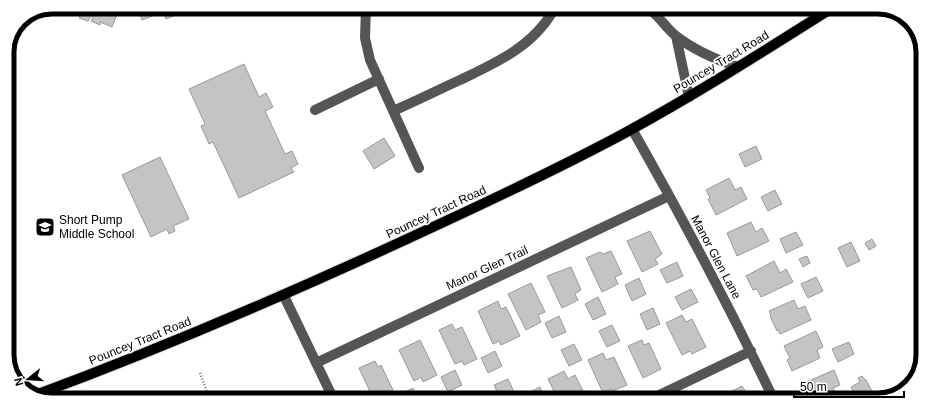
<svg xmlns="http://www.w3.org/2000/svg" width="930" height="407" viewBox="0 0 930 407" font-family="Helvetica,sans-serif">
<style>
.garden{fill:#dcdcdc}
.building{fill:#c4c4c4;stroke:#999}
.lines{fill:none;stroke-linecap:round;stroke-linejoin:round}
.major-casing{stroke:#dbdbdb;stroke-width:12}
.path{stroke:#777;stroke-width:2.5;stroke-dasharray:1 2;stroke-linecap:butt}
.minor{stroke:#555;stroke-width:10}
.major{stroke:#000;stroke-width:10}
.labels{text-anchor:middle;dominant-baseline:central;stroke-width:3.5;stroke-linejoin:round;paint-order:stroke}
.street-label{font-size:12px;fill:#000;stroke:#fff}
.poi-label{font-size:12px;fill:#000;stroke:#fff;text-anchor:start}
.rim{fill:none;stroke:#000;stroke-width:5}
</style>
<rect width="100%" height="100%" fill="#fff"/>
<path class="garden" d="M7 153C22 175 16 207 7 229Z"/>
<path class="building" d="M84 7H120L112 27 100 22V25L91 21 93 17 91 16 88 21 79 18Z
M142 8H173L176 15 166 19 163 12 142 20 138 9Z
M244 64 259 97 266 93 273 107 265 111 285 154 292 151 298 164 291 168 294 172 239 198 213 142 209 144 201 126 205 124 189 89Z
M384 138 395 156 374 169 363 151Z
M756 146 762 159 745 167 739 154Z
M160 157 189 219 173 226 175 231 169 234 167 229 151 237 122 175Z
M729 178 735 190 741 187 747 199 716 215 708 199 710 198 706 190Z
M775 190 782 204 768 211 761 197Z
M751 222 756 232 762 228 769 241 737 256 727 233Z
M650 231 662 254 655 259 658 264 642 272 627 241Z
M796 232 803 245 786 253 780 239Z
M872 239 876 246 869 250 865 243Z
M851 242 860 261 847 267 838 248Z
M611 251 622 274 615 277 618 284 602 292 586 258 600 252 603 254Z
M807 256 810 263 803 267 799 259Z
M774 261 780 273 786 269 793 282 761 297 757 289 753 290 746 276Z
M677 262 683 276 667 283 660 270Z
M571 267 581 290 575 294 578 300 562 308 547 276Z
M816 277 823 291 808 298 801 284Z
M639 278 646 294 632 301 625 285Z
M531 283 545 312 538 315 541 322 526 330 508 294Z
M691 289 698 302 682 310 675 297Z
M598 297 606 314 593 320 585 304Z
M794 300 798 309 805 306 811 320 780 334 778 330 777 331 770 316 771 315 769 311Z
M498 301 501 309 506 307 520 336 501 345 499 341 493 344 478 311Z
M653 308 660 324 647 330 640 314Z
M682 315 686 322 692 319 706 347 692 354 690 351 682 355 666 323Z
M559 316 566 332 552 338 545 323Z
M452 324 455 330 462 327 477 359 464 365 462 361 455 364 439 330Z
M612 325 620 341 607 347 599 331Z
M816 331 823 347 817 350 820 358 792 371 787 360 790 358 784 346Z
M420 340 437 375 423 382 421 377 414 381 399 350Z
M642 340 644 345 649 343 661 369 643 378 628 346Z
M849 342 854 354 838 362 832 349Z
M574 344 582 360 569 366 561 350Z
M495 351 502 366 488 373 481 358Z
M603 353 606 360 614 357 627 385 612 391 611 389 603 393 588 360Z
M375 361 378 367 381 365 393 390 389 392 391 397 389 398H373L359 368Z
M455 370 462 385 448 392 441 377Z
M834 370 840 385 833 388 836 395 826 400H809L802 384Z
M564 371 568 379 575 375 587 399H558L548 379Z
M862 376 865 380H866L873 393 857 400 851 387 860 382 858 378Z
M508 379 515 394 505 398H500L494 385Z
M742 386 751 399H716Z
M540 387 545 399H528L526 394Z
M413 388 418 398H401L399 395Z
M295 391 298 398H280Z
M468 395 469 398H460Z"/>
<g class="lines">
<defs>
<path id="major" d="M33 396C160 349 284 296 407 239 479 206 552 172 623 134 693 96 761 53 829 10"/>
</defs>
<use href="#major" class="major-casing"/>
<path class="path" d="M200 373 209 397"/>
<path class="minor" d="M366 8 365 38 370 60 419 168
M649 9C660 17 666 28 676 36 694 50 717 60 738 67
M676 36 689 97
M315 110 379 79
M393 111C416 101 438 90 460 80 496 63 534 46 554 9
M632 129C682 217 730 308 774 400
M284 296 333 398
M316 363 669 196
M651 399 751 351"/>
<use href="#major" class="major"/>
</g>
<defs>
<symbol id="school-square" viewBox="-11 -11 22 22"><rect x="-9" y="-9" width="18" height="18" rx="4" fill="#000" stroke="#fff"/><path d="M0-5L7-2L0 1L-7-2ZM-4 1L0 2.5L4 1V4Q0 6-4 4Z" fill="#fff"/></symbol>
</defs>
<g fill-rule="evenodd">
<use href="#school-square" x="34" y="216" width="22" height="22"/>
</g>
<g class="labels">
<g class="street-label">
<text transform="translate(721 62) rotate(-31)">Pouncey Tract Road</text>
<text transform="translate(436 212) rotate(-25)">Pouncey Tract Road</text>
<text transform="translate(716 257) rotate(62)">Manor Glen Lane</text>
<text transform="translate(487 268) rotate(-25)">Manor Glen Trail</text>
<text transform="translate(140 341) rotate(-22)">Pouncey Tract Road</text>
</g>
<g class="poi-label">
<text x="59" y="220">Short Pump<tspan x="59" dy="14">Middle School</tspan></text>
</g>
</g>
<path d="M0 0H930V407H0ZM52 14H878A38 38 0 0 1 916 52V355A38 38 0 0 1 878 393H52A38 38 0 0 1 14 355V52A38 38 0 0 1 52 14Z" fill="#fff" fill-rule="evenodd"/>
<path class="rim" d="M52 14H878A38 38 0 0 1 916 52V355A38 38 0 0 1 878 393H52A38 38 0 0 1 14 355V52A38 38 0 0 1 52 14Z"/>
<g transform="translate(28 379) rotate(253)" stroke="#ffffff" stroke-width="3" paint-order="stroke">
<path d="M0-3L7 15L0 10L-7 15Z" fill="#000000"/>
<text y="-6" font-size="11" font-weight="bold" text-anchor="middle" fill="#000000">N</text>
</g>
<path d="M794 391v6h110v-6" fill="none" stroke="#000000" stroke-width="2"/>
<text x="800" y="391" font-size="12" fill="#000000" stroke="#ffffff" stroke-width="3" paint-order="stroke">50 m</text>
</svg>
